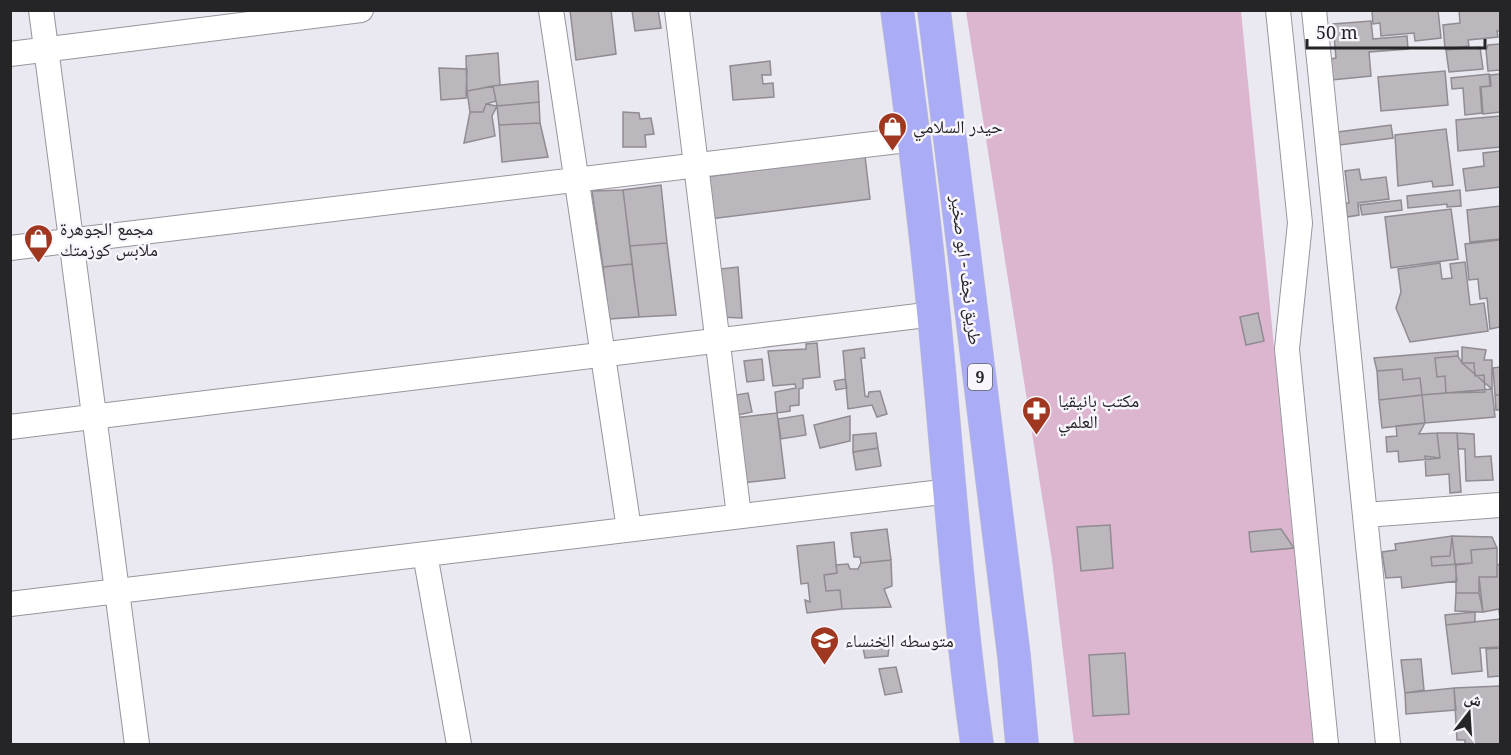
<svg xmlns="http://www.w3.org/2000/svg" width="1511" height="755" viewBox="0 0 1511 755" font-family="'Noto Serif','Noto Naskh Arabic',serif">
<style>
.green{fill:#dcb5cf}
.building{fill:#bcb6bd;stroke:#918b92;stroke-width:1.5}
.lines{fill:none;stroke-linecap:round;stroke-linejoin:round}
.street-casing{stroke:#98959d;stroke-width:26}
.highway-casing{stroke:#c6c6c7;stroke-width:34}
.street{stroke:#fff;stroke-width:24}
.highway{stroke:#abacf6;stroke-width:33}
.labels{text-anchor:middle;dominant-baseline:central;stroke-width:5;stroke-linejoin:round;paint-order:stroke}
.shield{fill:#f8f5fd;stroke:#646367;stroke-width:1.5}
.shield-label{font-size:16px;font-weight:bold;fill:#252427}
.poi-label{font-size:18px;fill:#252427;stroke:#f8f5fd;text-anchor:start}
.street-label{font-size:18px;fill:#252427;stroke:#f8f5fd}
</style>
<rect width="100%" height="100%" fill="#eae8f0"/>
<path class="green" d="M966 11H1241L1313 744H1074L1052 560Z"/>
<path class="building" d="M570 10H611L616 54 576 60Z
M632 10H658L661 28 635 31Z
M1438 10 1441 38 1415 41 1414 33 1381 36 1380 23 1373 24 1372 11Z
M1459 10H1500V31H1497L1498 37 1468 40 1469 46 1445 49 1443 25 1460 23Z
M1371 21 1373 39 1407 36 1408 49 1369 52 1371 76 1332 80 1330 59 1336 58 1333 24Z
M1500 44V70L1488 71 1486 50 1488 45Z
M1480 47 1483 69 1449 72 1446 50Z
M498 53 500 85 467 91 466 56Z
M770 61 771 75H762L763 84 773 83 774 97 733 100 730 66Z
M439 68 467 69 466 98 441 100Z
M1445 71 1448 105 1381 111 1378 77Z
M1489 74 1490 86 1480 87 1482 113 1465 115 1463 88 1452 89 1451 78Z
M1500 74V112L1483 114 1481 87 1491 86 1490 75Z
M538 81 539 102 497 106 493 86Z
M493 86 496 101 486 104 483 112H470L467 91Z
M539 102 540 123 499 125 497 106Z
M486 104 497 106 492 116 495 136 464 143 470 112H483Z
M623 112 639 113 640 119 651 118 654 134 645 135 646 147H623Z
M1500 116V147L1458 151 1456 120Z
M540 123 548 157 502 162 499 125Z
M1391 125 1393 138 1340 145 1338 132Z
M1446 129 1453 185 1433 187 1432 181 1398 186 1395 135Z
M1500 151V187L1466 191 1463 169 1484 166 1483 153Z
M865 156 870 199 710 219 705 177Z
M1359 169 1361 180 1386 177 1389 199 1358 203 1359 215 1347 217 1346 203H1349L1345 171Z
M661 185 667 243 630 246 623 190Z
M623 190 632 264 603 267 592 191Z
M1460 190 1461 206 1447 207V204L1408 208 1407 196Z
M1401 200 1402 210 1362 215 1360 205Z
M1500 206V239L1470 242 1467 210Z
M1451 209 1458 259 1391 268 1385 217Z
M1500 240V327L1490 329 1487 298 1480 299 1478 279 1469 280 1465 244Z
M667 243 676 315 639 317 630 246Z
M1465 262 1470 305 1484 303 1488 331 1410 342 1396 308 1401 292 1398 269 1440 263 1442 279 1452 278 1450 264Z
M632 264 639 317 609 319 603 267Z
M738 267 742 318 718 317 712 270Z
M1258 313 1264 341 1246 345 1240 317Z
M817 343 820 377 803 379V388L799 389V405L790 406V411L777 413 775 392 796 388 795 384 773 386 768 351 806 349V344Z
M1462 347 1486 350 1484 360H1492V389L1462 363Z
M864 348 865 358H861L865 396 868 397 869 392 880 391 887 414 877 417 872 405 848 409 843 351Z
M1458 351V356L1435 358 1437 377 1445 376 1446 393 1422 395 1420 378 1403 380 1402 369 1377 371 1374 358Z
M1458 356 1462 363H1474L1475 376 1484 375 1485 392 1446 393 1445 376 1437 377 1435 358Z
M762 359 764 380 747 382 744 361Z
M1500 367V395H1495L1493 368Z
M1402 369 1403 380 1420 378 1422 395 1379 400 1377 371Z
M845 379 847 388 836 390 834 381Z
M1492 389 1495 417 1425 423 1422 395Z
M748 393 752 412 733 416 730 396Z
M1422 395 1425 423 1382 428 1379 400Z
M1495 395H1500V410H1496Z
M777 413 785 478 742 483 734 418Z
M803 415 806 435 781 439 778 419Z
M850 416V441L820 448 814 425Z
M1425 423 1419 434 1437 433 1440 458 1399 462 1398 451 1387 452 1386 437 1397 436 1396 426Z
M876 433 878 448 853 452V435Z
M1437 433H1457L1461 492 1450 493 1449 474 1426 476 1425 456 1440 458Z
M1457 433 1474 434 1475 457 1491 456 1493 480 1466 481 1465 449H1458Z
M878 448 881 466 856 470 853 452Z
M1110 525 1113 568 1081 571 1077 527Z
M887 529 891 560 861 563 860 557H854L851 533Z
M1281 529 1294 548 1251 552 1249 532Z
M1452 536 1492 537 1497 548 1471 550 1472 563 1432 566 1431 557 1450 556Z
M1452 536 1457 581 1402 588 1401 577 1386 578 1382 552 1396 550 1395 544Z
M834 542 837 573 824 575 826 591 840 590 842 609 807 613 805 600 810 602 808 583 801 584 797 546Z
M1497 548V577H1479V593H1456V565L1472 563 1471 550Z
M891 560 892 586 884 589 891 607 842 609 840 590 826 591 824 575 837 573 836 565 848 564 850 569H858L861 563Z
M1500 564V619L1499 609 1483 612 1479 577H1497V565Z
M1456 593H1479L1483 612 1455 611Z
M1475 612V622L1446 625 1445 615Z
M1500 619V647L1480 648 1482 671 1452 674 1446 625Z
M890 639 888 656 865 658 862 643Z
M1500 648V676L1488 677 1486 649Z
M1125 653 1129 714 1093 716 1089 655Z
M1421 659 1424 690 1405 693 1401 660Z
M896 667 902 692 885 695 879 669Z
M1500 686V744H1465V740H1457L1454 688Z
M1454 688 1456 710 1406 714 1405 693Z"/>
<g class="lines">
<defs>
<path id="street" d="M41 10 137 744
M551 10 629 529
M677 10 739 516
M1278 10 1300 223 1287 349 1326 744
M1314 10 1388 744
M10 54 361 10
M10 248 915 139
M10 427 934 314
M1365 515 1500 505
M425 554 459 744
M10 604 950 491"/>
<path id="highway" d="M897 10C911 112 924 214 934 316 948 459 957 602 977 744
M934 10 1014 656 1022 744"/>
</defs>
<use href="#street" class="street-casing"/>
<use href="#highway" class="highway-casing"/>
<use href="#street" class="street"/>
<use href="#highway" class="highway"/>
</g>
<defs>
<symbol id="shop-pin" viewBox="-11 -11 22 30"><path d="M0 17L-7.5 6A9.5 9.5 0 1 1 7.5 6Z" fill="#a03720" stroke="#f8f5fd"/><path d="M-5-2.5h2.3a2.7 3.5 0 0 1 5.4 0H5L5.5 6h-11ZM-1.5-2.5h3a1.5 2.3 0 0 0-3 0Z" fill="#fff"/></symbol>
<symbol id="pharmacy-pin" viewBox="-11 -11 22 30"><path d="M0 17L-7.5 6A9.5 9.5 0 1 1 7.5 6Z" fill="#a03720" stroke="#f8f5fd"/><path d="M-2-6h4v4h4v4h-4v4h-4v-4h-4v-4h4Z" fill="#fff"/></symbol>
<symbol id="school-pin" viewBox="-11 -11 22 30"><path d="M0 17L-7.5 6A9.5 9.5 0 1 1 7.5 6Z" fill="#a03720" stroke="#f8f5fd"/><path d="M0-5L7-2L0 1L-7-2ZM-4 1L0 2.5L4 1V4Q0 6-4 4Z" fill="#fff"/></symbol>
</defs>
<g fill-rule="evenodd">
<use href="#shop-pin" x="876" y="110" width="33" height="45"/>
<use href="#shop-pin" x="22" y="222" width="33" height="45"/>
<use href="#pharmacy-pin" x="1020" y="394" width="33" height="45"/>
<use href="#school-pin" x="808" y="624" width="33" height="45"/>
</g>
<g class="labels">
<rect class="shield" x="968" y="364" width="24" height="26" rx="4.5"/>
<g class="shield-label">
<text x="980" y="377">9</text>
</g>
<g class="poi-label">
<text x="913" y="126">حيدر السلامي</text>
<text x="60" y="228">مجمع الجوهرة<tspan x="60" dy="21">ملابس كوزمتك</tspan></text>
<text x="1058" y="400">مكتب بانيقيا<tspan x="1058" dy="21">العلمي</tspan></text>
<text x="845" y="640">متوسطه الخنساء</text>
</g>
<g class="street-label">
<text transform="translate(967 270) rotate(83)">طريق نجف - ابو صخير</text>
</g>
</g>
<rect width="1511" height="755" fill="none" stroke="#252427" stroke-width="24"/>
<g transform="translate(1469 713) rotate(17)" stroke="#f8f5fd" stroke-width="4.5" paint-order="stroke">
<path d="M0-4.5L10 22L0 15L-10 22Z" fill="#252427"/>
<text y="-9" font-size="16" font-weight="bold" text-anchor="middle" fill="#252427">ش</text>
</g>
<path d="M1307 39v9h178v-9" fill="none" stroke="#252427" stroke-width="3"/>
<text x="1316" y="39" font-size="18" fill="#252427" stroke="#f8f5fd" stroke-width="4.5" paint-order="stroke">50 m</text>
</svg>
